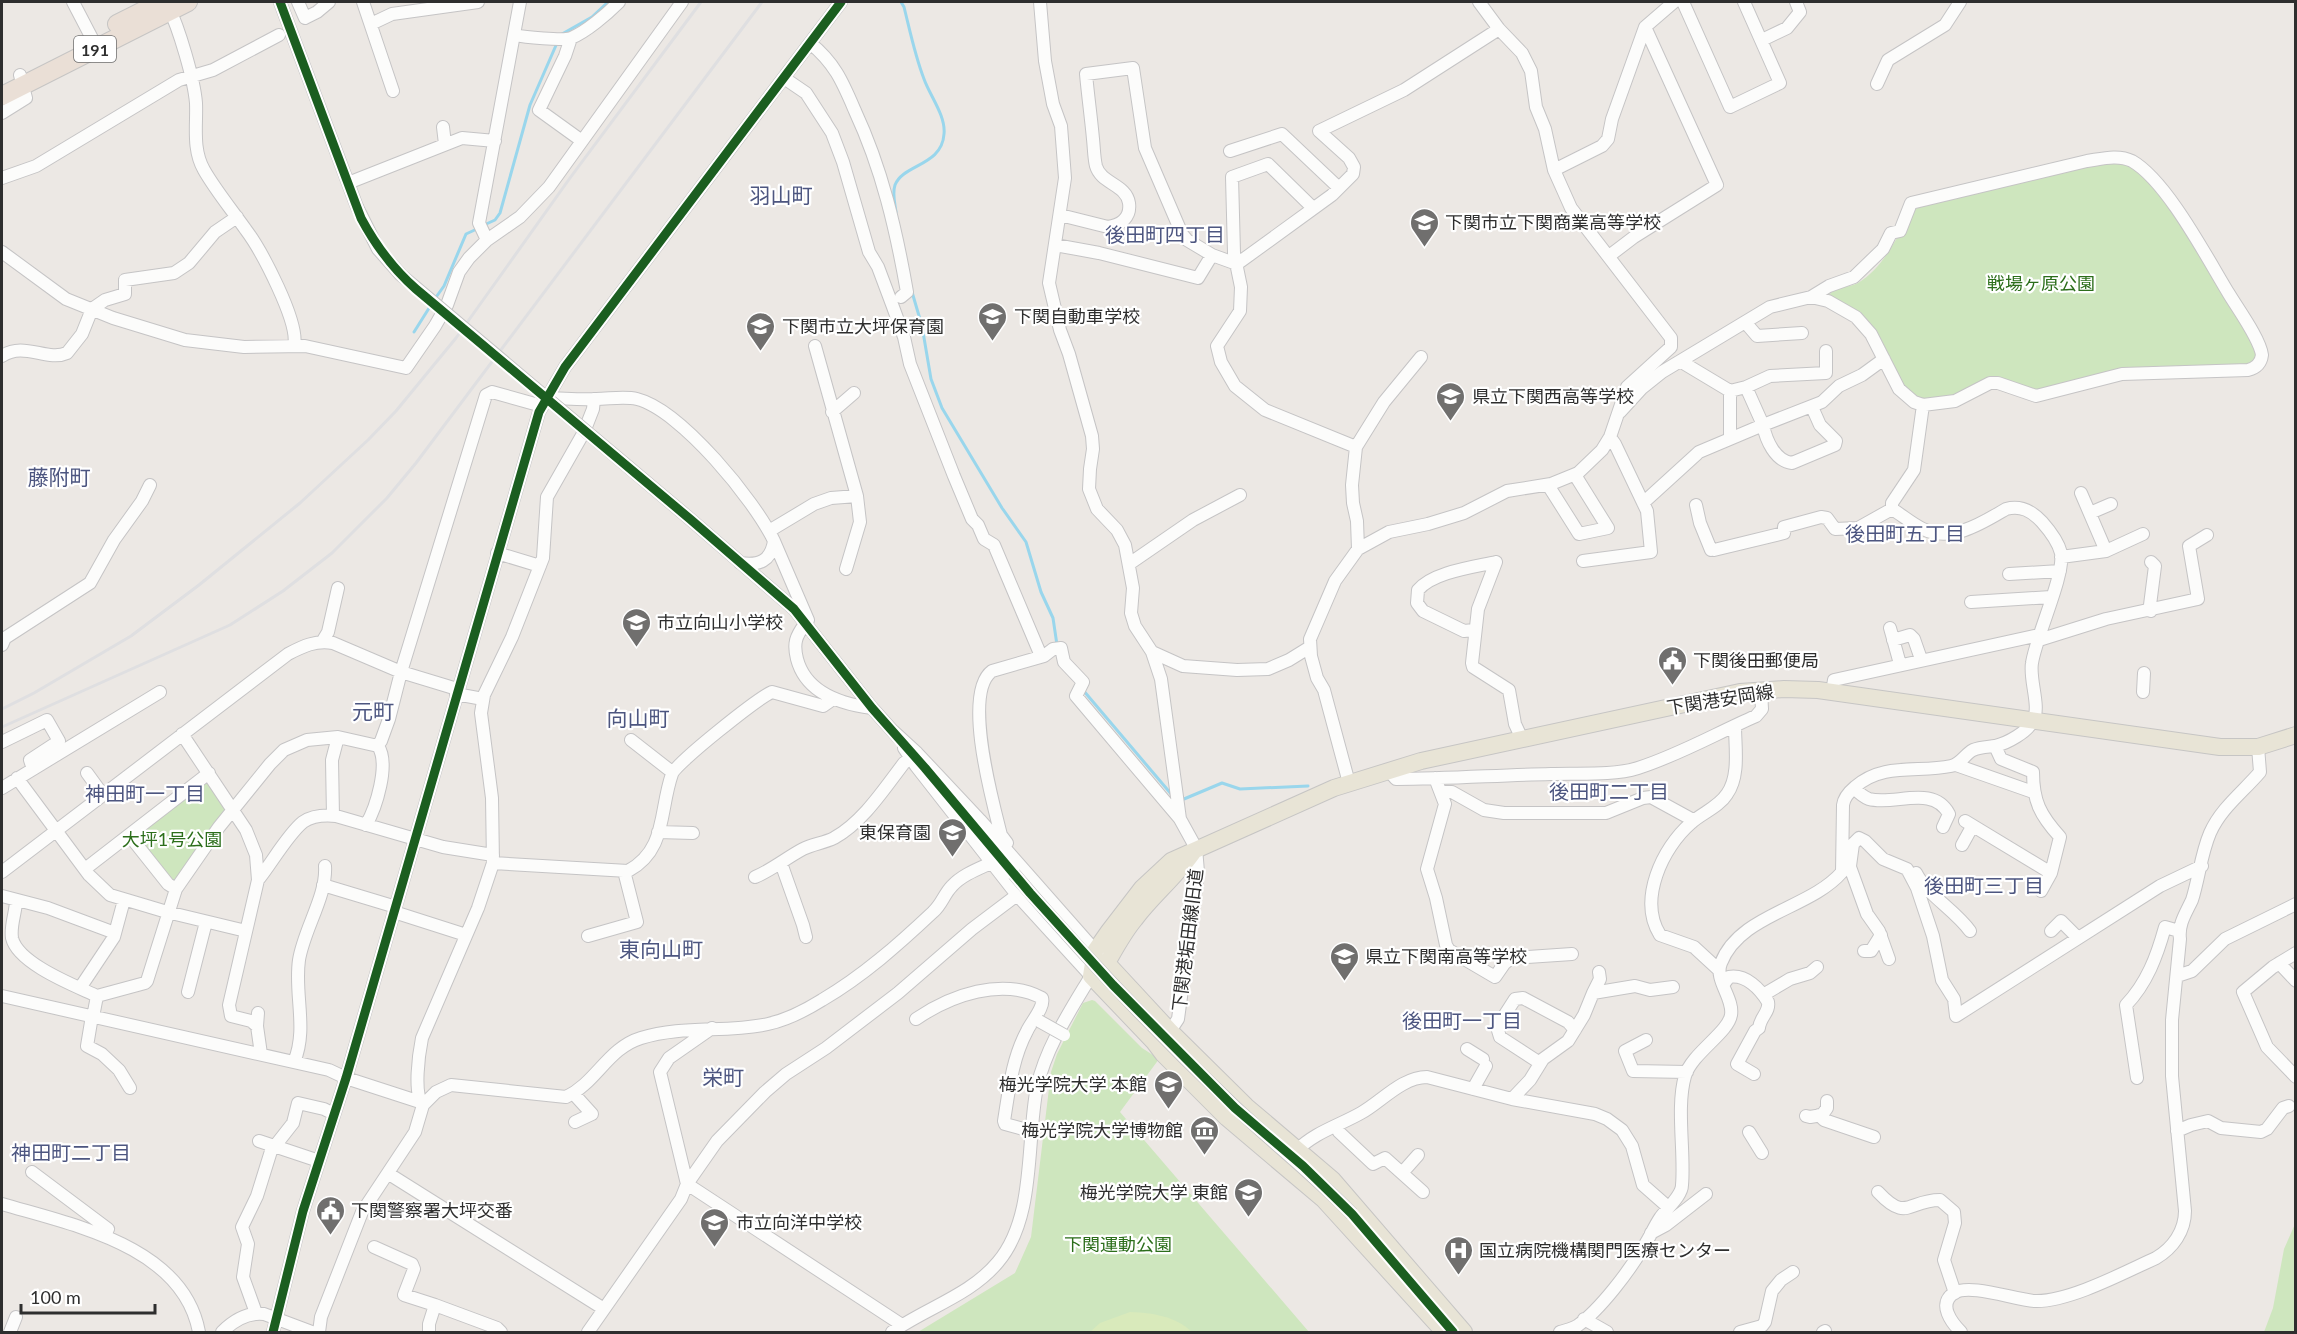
<svg xmlns="http://www.w3.org/2000/svg" width="2297" height="1334" viewBox="0 0 2297 1334" font-family="Lato,'Noto Sans JP',sans-serif">
<style>
.green{fill:#cee6be}
.pitch{fill:#d9eabb}
.lines{fill:none;stroke-linecap:round;stroke-linejoin:round}
.stream{stroke:#99d6ec;stroke-width:3}
.minor-casing{stroke:#c5c4c5;stroke-width:14}
.major-casing{stroke:#c6c5c4;stroke-width:18}
.highway-casing{stroke:#c6c5c4;stroke-width:20}
.minor{stroke:#fcfcfb;stroke-width:12}
.major{stroke:#e8e4d6;stroke-width:16}
.highway{stroke:#eadfd6;stroke-width:18}
.rail{stroke:#dfdfe1;stroke-width:3}
.minor-bridge-casing{stroke:#c5c4c5;stroke-width:14;stroke-linecap:butt}
.minor-bridge{stroke:#fcfcfb;stroke-width:12}
.cycleway-casing{stroke:#fff;stroke-width:13}
.cycleway{stroke:#1b5e20;stroke-width:9}
.labels{text-anchor:middle;dominant-baseline:central;stroke-width:4.5;stroke-linejoin:round;paint-order:stroke}
.shield{fill:#fff;stroke:#6d6d6d;stroke-width:1.5}
.shield-label{font-size:16px;font-weight:bold;fill:#2e2e2e}
.poi-label{font-size:18px;fill:#2e2e2e;stroke:#fff;text-anchor:start}
.park-label{font-size:18px;fill:#2c6e1b;stroke:#fff}
.street-label{font-size:18px;fill:#2e2e2e;stroke:#fff}
.neighbourhood-label{font-size:20px;fill:#4d5680;stroke:#fff}
.quarter-label{font-size:21px;fill:#4d5680;stroke:#fff}
</style>
<rect width="100%" height="100%" fill="#ece8e4"/>
<path class="green" d="M2110 162 2129 165 2140 171 2164 199 2232 305 2259 356 2252 365 2111 371 2040 392 2009 383 1953 397 1925 399 1918 398 1905 387 1876 333 1859 312 1829 295C1836 286 1849 288 1858 283 1886 266 1897 234 1915 209L1931 203Z
M206 778 226 805V813L175 883 171 882 135 833Z
M1092 1000 1095 1001 1142 1048 1159 1059 1120 1112 1309 1332H918L1015 1273 1031 1237 1051 1072 1057 1054 1083 1003Z
M2295 1224V1332H2264L2273 1308 2284 1249Z"/>
<path class="pitch" d="M1130 1312C1153 1313 1175 1316 1192 1332H1090L1100 1323Z"/>
<g class="lines">
<path class="stream" d="M562 34 592 17 608 2
M896 212C895 204 892 194 895 185 903 164 942 166 944 134 946 116 930 96 924 79 915 56 910 31 904 7L901 2
M484 225 495 220 500 213 530 105 557 43
M912 292 922 326 931 379 942 408 1002 508 1026 542 1041 592 1053 618 1057 645
M434 300 444 286 466 234 479 228
M414 332 431 305
M1083 690 1172 795
M1184 799 1222 783 1240 789 1308 786"/>
<defs>
<path id="minor" d="M73 2 97 48
M280 2 357 207
M298 2 305 18 317 12 329 2
M363 2 393 91
M1040 2 1045 61 1053 104 1061 126 1065 178 1049 283 1060 330 1069 354 1092 436 1093 449 1090 469 1089 489 1097 509 1117 530 1125 545 1133 588 1131 613 1135 626 1152 652 1161 679 1180 819
M1683 2 1730 107 1780 83 1744 2
M168 6C179 28 194 79 196 103 197 125 192 149 204 170 216 191 232 210 246 230 261 250 300 323 294 346
M371 24 392 14 478 2
M515 35C524 37 563 41 571 38 586 32 607 14 619 2
M571 38 565 56 539 110 582 141
M1762 40 1787 28 1800 12 1796 2
M810 43C835 63 843 83 855 111 882 169 896 229 907 292L901 297
M784 78 806 93 832 133 843 162 869 252 878 267 893 307 904 337 910 364 954 476 972 519 978 525 984 539 994 545 1041 656
M1877 84 1888 60 1945 25 1960 2
M2 113 26 98 20 75
M443 127 445 144
M1230 151 1282 134 1339 188
M1554 170 1602 146 1608 139 1612 119 1645 27 1674 2
M2 178 36 166 179 80 213 70 279 35
M348 183 462 138 495 141
M1313 208 1268 164 1232 177 1234 253 1241 287 1240 311 1217 346 1221 362 1235 386 1265 410 1356 447
M1060 215 1108 227C1121 225 1131 217 1129 203 1126 184 1101 184 1096 166 1094 158 1094 148 1093 139 1091 117 1088 96 1086 74L1133 68 1145 148 1182 234 1187 240 1212 255
M487 240 479 223 520 2
M1055 245 1099 253 1198 278 1212 255 1237 264
M2 252 66 299 113 318 185 340 244 347 305 346 406 368 435 326 447 305 459 272 469 258 487 240 520 217 549 187 682 2
M1609 256 1634 237 1717 185 1645 27
M1237 264 1332 195 1353 174 1354 167 1349 158 1319 131 1404 90 1499 29
M1745 322 1757 336 1802 333
M815 346 857 496 860 522 846 569
M2 356C24 341 47 362 67 353L82 334 92 309 105 300 125 294V280L174 273 189 263 215 232 237 217
M1680 361 1730 391 1746 387 1763 425 1822 402 1839 386 1862 375 1884 359
M1746 387 1770 376 1826 373V351
M1730 391V438
M546 398C562 398 579 400 596 399 609 399 624 396 637 399 681 410 755 501 774 541 771 561 759 566 740 563
M832 412 854 393
M1620 412 1642 388 1662 372 1770 307 1811 297 1829 286 1854 277 1883 249 1891 233 1900 231 1911 203 2087 161C2101 159 2118 154 2132 161 2167 181 2207 258 2229 294 2238 309 2260 339 2262 355 2261 363 2256 368 2248 370L2122 374 2036 396 1998 383H1990L1955 401 1923 405 1914 402 1899 389 1871 334 1856 317 1828 301 1811 297
M1548 485 1579 534 1608 528 1575 475
M2081 493 2106 551
M1643 503 1699 452 1763 425C1766 440 1775 461 1792 463L1835 445 1836 441 1820 425 1812 407
M1696 505 1700 523 1711 550
M2090 513 2111 504
M690 519 794 609 872 708 898 737
M769 531 814 504 831 498 857 496
M774 541 808 620
M1358 549 1357 521 1353 503 1352 485 1356 447 1384 402 1421 357
M1714 550 1784 533V527L1821 517 1827 518 1835 529 1858 528 1892 509
M497 553 540 566
M2061 557 2106 551 2143 534
M1583 561 1651 552 1647 511 1615 444 1610 437
M1496 562 1478 609 1472 663 1473 667 1509 690 1515 724 1522 739
M1129 564 1193 520 1240 495
M2009 574 2060 571
M1971 602 2051 597
M2151 611 2150 605 2155 566 2151 562
M805 624C796 636 793 643 797 659 806 693 840 704 872 708
M1890 628 1900 664
M1474 630 1464 631 1423 611 1417 603 1418 590C1433 572 1474 567 1496 562
M1893 640 1910 635 1914 639 1921 659
M2039 640 2106 619 2198 599 2189 546 2207 535
M322 642 328 632 338 588
M2 645 5 638 90 583 114 540 142 501 150 485
M1152 652 1183 666 1237 670 1268 669 1289 660 1310 647
M1832 692 1834 680 2034 636 2039 637
M2143 692 2144 673
M456 694 483 699
M893 731 917 753 980 820 1099 955
M182 734 246 830 256 855 258 880 229 1005 231 1016 251 1021 257 1026
M631 740 672 772
M2 742 47 720 59 741 30 760 33 769
M377 746 381 741 389 719 401 672 486 395 492 392 542 406
M1995 746 2001 759 2033 772C2033 801 2040 815 2060 837L2051 873 2041 891
M904 748 916 766 1017 895 1091 976
M1956 765 2033 792
M1388 770 1396 779C1448 779 1500 775 1551 774 1579 773 1612 776 1638 768 1679 755 1717 733 1756 716L1762 709 1761 690
M87 773 103 795
M17 778 89 875 110 895 167 912 246 931
M1435 778 1445 804 1427 869 1436 898 1446 945 1449 950 1495 977 1504 964 1511 958 1572 954
M1349 783 1324 690 1317 678 1311 656 1310 639 1335 581 1358 549 1389 532 1428 524 1464 513 1507 491 1551 484 1578 473 1602 450 1610 437 1627 387 1671 347V338L1571 208 1554 170 1545 129 1536 107 1531 71 1522 53 1499 29 1479 2
M2 788 160 692
M1854 788C1859 793 1863 797 1869 799 1894 806 1933 784 1949 814L1943 827
M1442 792H1452L1484 810 1504 813H1606L1643 798 1651 797 1693 820
M963 814 1014 874
M333 816 332 760 338 737
M1965 821 2051 873
M658 832 693 833
M129 835 168 884 176 889
M1007 843 1001 835C993 803 962 693 992 671L1044 656 1053 649 1061 648 1064 662 1083 682 1076 696 1180 819 1196 848 1198 872 1178 1019 1170 1031
M1962 845 1972 827
M493 863 628 871C667 850 659 811 672 774 676 763 758 698 772 692L823 706 833 699
M781 863 803 925 806 937
M1850 866 1853 844 1859 838 1865 841 1883 859 1907 869 1917 888 1933 936 1942 980 1954 999 1956 1016
M1850 867 1867 914 1879 931 1889 959
M85 869 209 773
M2 872 288 654C303 646 316 640 333 643L401 672 457 689
M1916 873C1927 895 1955 910 1970 931
M755 877C772 870 786 858 803 849 813 844 824 843 834 838 863 822 884 789 904 763L911 758
M258 880C272 863 287 835 303 822 312 816 326 815 336 816L443 847 493 855
M323 885 396 907
M2 896 48 908 115 933
M16 900C16 913 10 925 12 938 18 964 76 986 97 996
M394 912 466 935
M2051 931 2061 921 2078 938
M588 936 637 922 624 871
M1864 951H1871L1881 935
M2296 953 2273 967 2243 992 2267 1047 2296 1077
M2279 963 2296 981
M1719 970 1694 947 1660 935C1638 900 1662 848 1691 823 1702 813 1719 807 1727 794 1740 776 1735 747 1735 726
M2177 976 2192 971 2225 939 2296 904
M1723 985 1729 977C1746 974 1760 989 1768 1002 1770 1012 1760 1017 1759 1028L1755 1031 1737 1064 1754 1074
M80 988 114 937 124 900
M188 992 206 922
M1593 993 1600 979 1599 972
M1763 995 1790 979 1810 973 1817 967
M2 996 329 1070 346 1078 420 1102
M258 1013 257 1026 261 1054
M92 1016 87 1046 102 1054 119 1070 130 1088
M1956 1016 2160 886 2202 866
M93 1017 97 996 145 983 147 981 176 889 219 827 270 764 284 750 307 740 338 737 378 746C390 764 376 808 366 825
M916 1019C951 995 1002 977 1042 998 1045 1007 1031 1022 1027 1031 1012 1059 1009 1090 1004 1121L1005 1124 1031 1131
M712 1028 669 1058 660 1072 687 1184 902 1325
M1646 1040 1625 1051 1633 1071 1687 1072
M1467 1049 1483 1059
M294 1062C308 1029 294 994 299 960 304 929 327 896 325 866
M1540 1063 1500 1037 1497 1027 1515 999 1523 998 1568 1022 1575 1030
M2137 1078 2126 1005C2147 983 2157 956 2165 927L2179 931
M1473 1089 1486 1066
M573 1093 592 1114 575 1122
M1512 1099 1530 1080 1543 1059 1568 1041 1584 1015 1593 993 1635 986 1650 990 1673 987
M423 1105 436 1092 451 1085 566 1097C596 1083 608 1048 641 1038 683 1025 726 1033 768 1024 786 1020 806 1010 822 1000 863 976 899 944 933 912 942 904 944 894 952 886 962 875 978 869 991 863
M1819 1115 1824 1120 1874 1137
M1806 1116 1810 1117 1822 1115 1827 1108V1101
M1337 1125 1339 1132 1373 1164 1385 1158 1423 1192
M2177 1131 2191 1125 2208 1121 2221 1128 2261 1132 2267 1129 2283 1108 2289 1106
M1749 1132 1762 1153
M259 1141 319 1161
M1296 1151C1315 1132 1338 1126 1361 1113 1381 1102 1402 1077 1427 1077L1512 1099 1595 1114 1607 1119 1622 1130 1632 1146 1643 1185 1668 1207
M32 1172 108 1229 105 1236
M1402 1173 1418 1155
M389 1174 604 1309
M1878 1192C1907 1223 1908 1200 1940 1200L1954 1212 1955 1223 1944 1260 1955 1293
M2 1204C73 1225 183 1246 199 1332
M1651 1233 1666 1225 1706 1194
M374 1247 412 1264 414 1269 404 1295 435 1305
M256 1313 243 1277 248 1244 242 1227 257 1196 271 1151 293 1123 298 1103 324 1109 334 1114
M1584 1319 1607 1332
M10 1332 16 1317
M222 1332C233 1321 247 1312 264 1314L312 1332
M273 1332 303 1211 346 1078 539 412 565 367 841 2
M319 1332 321 1317 362 1212 415 1132 423 1105C413 1094 419 1053 422 1038L478 908 493 863 492 798 481 713 484 695 512 637 543 558 547 497 584 432 593 409 594 399
M429 1332V1324L435 1305 497 1328 501 1332
M588 1332 681 1199 687 1184 717 1141 765 1092 786 1074 826 1048 898 993 972 929 1017 895
M892 1332C926 1308 971 1295 998 1262 1036 1217 1026 1142 1037 1087 1046 1047 1070 1011 1091 976L1096 972
M1560 1332C1566 1330 1572 1329 1577 1326 1600 1310 1630 1270 1644 1246 1650 1237 1654 1227 1660 1218 1666 1209 1682 1196 1682 1185 1685 1153 1676 1107 1685 1076 1692 1053 1728 1033 1731 1015 1734 998 1714 980 1721 963 1740 914 1810 909 1842 872L1843 805C1844 797 1849 792 1855 787 1883 762 1919 773 1951 766 1961 764 1965 754 1973 750 1980 747 1988 747 1995 746 2008 743 2027 732 2033 721 2041 707 2029 680 2032 663 2036 636 2065 575 2061 553 2058 541 2050 531 2042 522 2032 511 2021 505 2006 509 1982 523 1952 543 1923 529 1912 524 1902 515 1892 509V503L1914 470 1923 405
M1740 1332 1762 1326 1765 1322 1772 1291 1781 1280 1793 1272
M1823 1332 1825 1331
M1961 1332C1952 1323 1937 1304 1954 1293 1970 1283 2015 1300 2035 1301 2069 1302 2125 1272 2156 1258 2173 1248 2185 1231 2185 1211L2172 1076V1020L2180 939C2178 924 2186 913 2192 900 2199 878 2201 854 2210 833 2221 808 2243 792 2260 772L2258 747"/>
<path id="major" d="M1194 851C1177 876 1153 895 1135 919 1124 932 1116 947 1107 963L1170 1031 1246 1106 1332 1179 1464 1332
M1444 1332 1324 1200 1227 1118 1163 1054 1154 1042 1091 976 1095 951 1109 931 1142 888 1171 861 1334 788 1421 761 1740 692 1784 689 1818 690 2220 747H2258L2296 735"/>
<path id="highway" d="M117 24 161 2
M2 96 188 2"/>
</defs>
<use href="#minor" class="minor-casing"/>
<use href="#major" class="major-casing"/>
<use href="#highway" class="highway-casing"/>
<use href="#minor" class="minor"/>
<use href="#major" class="major"/>
<use href="#highway" class="highway"/>
<path class="rail" d="M2 709 34 693 131 636 199 585 300 503 368 440 396 411 456 338 570 178 701 2
M2 727 230 625 283 591 332 553 387 498 416 463 762 2"/>
<defs>
<path id="minor-bridge" d="M357 207 378 249 401 275 690 519
M1014 874C1083 955 1157 1033 1234 1106 1273 1143 1315 1176 1352 1214
M1039 1021 1064 1035"/>
</defs>
<use href="#minor-bridge" class="minor-bridge-casing"/>
<use href="#minor-bridge" class="minor-bridge"/>
<defs>
<path id="cycleway" d="M280 2 361 218C376 246 392 268 416 289L690 519 794 609 872 708 925 768 1030 893 1113 985 1235 1108 1303 1166 1352 1214 1453 1332
M273 1332 303 1211 346 1078 539 412 565 367 841 2"/>
</defs>
<use href="#cycleway" class="cycleway-casing"/>
<use href="#cycleway" class="cycleway"/>
</g>
<defs>
<symbol id="school-pin" viewBox="-11 -11 22 30"><path d="M0 17L-7.5 6A9.5 9.5 0 1 1 7.5 6Z" fill="#706f6e" stroke="#fff"/><path d="M0-5L7-2L0 1L-7-2ZM-4 1L0 2.5L4 1V4Q0 6-4 4Z" fill="#fff"/></symbol>
<symbol id="civic-pin" viewBox="-11 -11 22 30"><path d="M0 17L-7.5 6A9.5 9.5 0 1 1 7.5 6Z" fill="#706f6e" stroke="#fff"/><path d="M-.6-6.5H3V-4.5H.6V-3L4-1V1h2V6H-6V1h2V-1L-.6-3ZM-1.2 2.5V6h2.4V2.5Z" fill="#fff"/></symbol>
<symbol id="university-pin" viewBox="-11 -11 22 30"><path d="M0 17L-7.5 6A9.5 9.5 0 1 1 7.5 6Z" fill="#706f6e" stroke="#fff"/><path d="M0-5L7-2L0 1L-7-2ZM-4 1L0 2.5L4 1V4Q0 6-4 4Z" fill="#fff"/></symbol>
<symbol id="museum-pin" viewBox="-11 -11 22 30"><path d="M0 17L-7.5 6A9.5 9.5 0 1 1 7.5 6Z" fill="#706f6e" stroke="#fff"/><path d="M0-6L6-3V-2H-6V-3ZM-5-1h2V3h-2ZM-1-1h2V3h-2ZM3-1h2V3H3ZM-6 4H6V6H-6Z" fill="#fff"/></symbol>
<symbol id="hospital-pin" viewBox="-11 -11 22 30"><path d="M0 17L-7.5 6A9.5 9.5 0 1 1 7.5 6Z" fill="#706f6e" stroke="#fff"/><path d="M-5-5h3v3.5h4V-5h3V5h-3V1.5h-4V5h-3Z" fill="#fff"/></symbol>
</defs>
<g fill-rule="evenodd">
<use href="#school-pin" x="1408" y="206" width="33" height="45"/>
<use href="#school-pin" x="976" y="300" width="33" height="45"/>
<use href="#school-pin" x="744" y="310" width="33" height="45"/>
<use href="#school-pin" x="1434" y="380" width="33" height="45"/>
<use href="#school-pin" x="620" y="606" width="33" height="45"/>
<use href="#civic-pin" x="1656" y="644" width="33" height="45"/>
<use href="#school-pin" x="936" y="816" width="33" height="45"/>
<use href="#school-pin" x="1328" y="940" width="33" height="45"/>
<use href="#university-pin" x="1152" y="1068" width="33" height="45"/>
<use href="#museum-pin" x="1188" y="1114" width="33" height="45"/>
<use href="#university-pin" x="1232" y="1176" width="33" height="45"/>
<use href="#civic-pin" x="314" y="1194" width="33" height="45"/>
<use href="#school-pin" x="698" y="1206" width="33" height="45"/>
<use href="#hospital-pin" x="1442" y="1234" width="33" height="45"/>
</g>
<g class="labels">
<rect class="shield" x="74" y="36" width="42" height="26" rx="4.5"/>
<g class="shield-label">
<text x="95" y="49">191</text>
</g>
<g class="poi-label">
<text x="1445" y="222">下関市立下関商業高等学校</text>
<text x="1014" y="316">下関自動車学校</text>
<text x="782" y="326">下関市立大坪保育園</text>
<text x="1472" y="396">県立下関西高等学校</text>
<text x="657" y="622">市立向山小学校</text>
<text x="1693" y="660">下関後田郵便局</text>
<text x="931" y="832" text-anchor="end">東保育園</text>
<text x="1365" y="956">県立下関南高等学校</text>
<text x="1147" y="1084" text-anchor="end">梅光学院大学 本館</text>
<text x="1183" y="1130" text-anchor="end">梅光学院大学博物館</text>
<text x="1228" y="1192" text-anchor="end">梅光学院大学 東館</text>
<text x="351" y="1210">下関警察署大坪交番</text>
<text x="736" y="1222">市立向洋中学校</text>
<text x="1479" y="1250">国立病院機構関門医療センター</text>
</g>
<g class="park-label">
<text x="2041" y="283">戦場ヶ原公園</text>
<text x="172" y="839">大坪1号公園</text>
<text x="1118" y="1244">下関運動公園</text>
</g>
<g class="street-label">
<text transform="translate(1720 699) rotate(-9)">下関港安岡線</text>
<text transform="translate(1187 940) rotate(-83)">下関港垢田線旧道</text>
</g>
<g class="neighbourhood-label">
<text x="1165" y="234">後田町四丁目</text>
<text x="1905" y="533">後田町五丁目</text>
<text x="1609" y="791">後田町二丁目</text>
<text x="145" y="793">神田町一丁目</text>
<text x="1984" y="885">後田町三丁目</text>
<text x="1462" y="1020">後田町一丁目</text>
<text x="71" y="1152">神田町二丁目</text>
</g>
<g class="quarter-label">
<text x="781" y="194">羽山町</text>
<text x="59" y="476">藤附町</text>
<text x="373" y="710">元町</text>
<text x="638" y="717">向山町</text>
<text x="661" y="948">東向山町</text>
<text x="723" y="1076">栄町</text>
</g>
</g>
<rect width="2297" height="1334" fill="none" stroke="#2e2e2e" stroke-width="6"/>
<path d="M21 1304v9h134v-9" fill="none" stroke="#2e2e2e" stroke-width="3"/>
<text x="30" y="1304" font-size="18" fill="#2e2e2e" stroke="#ffffff" stroke-width="4.5" paint-order="stroke">100 m</text>
</svg>
